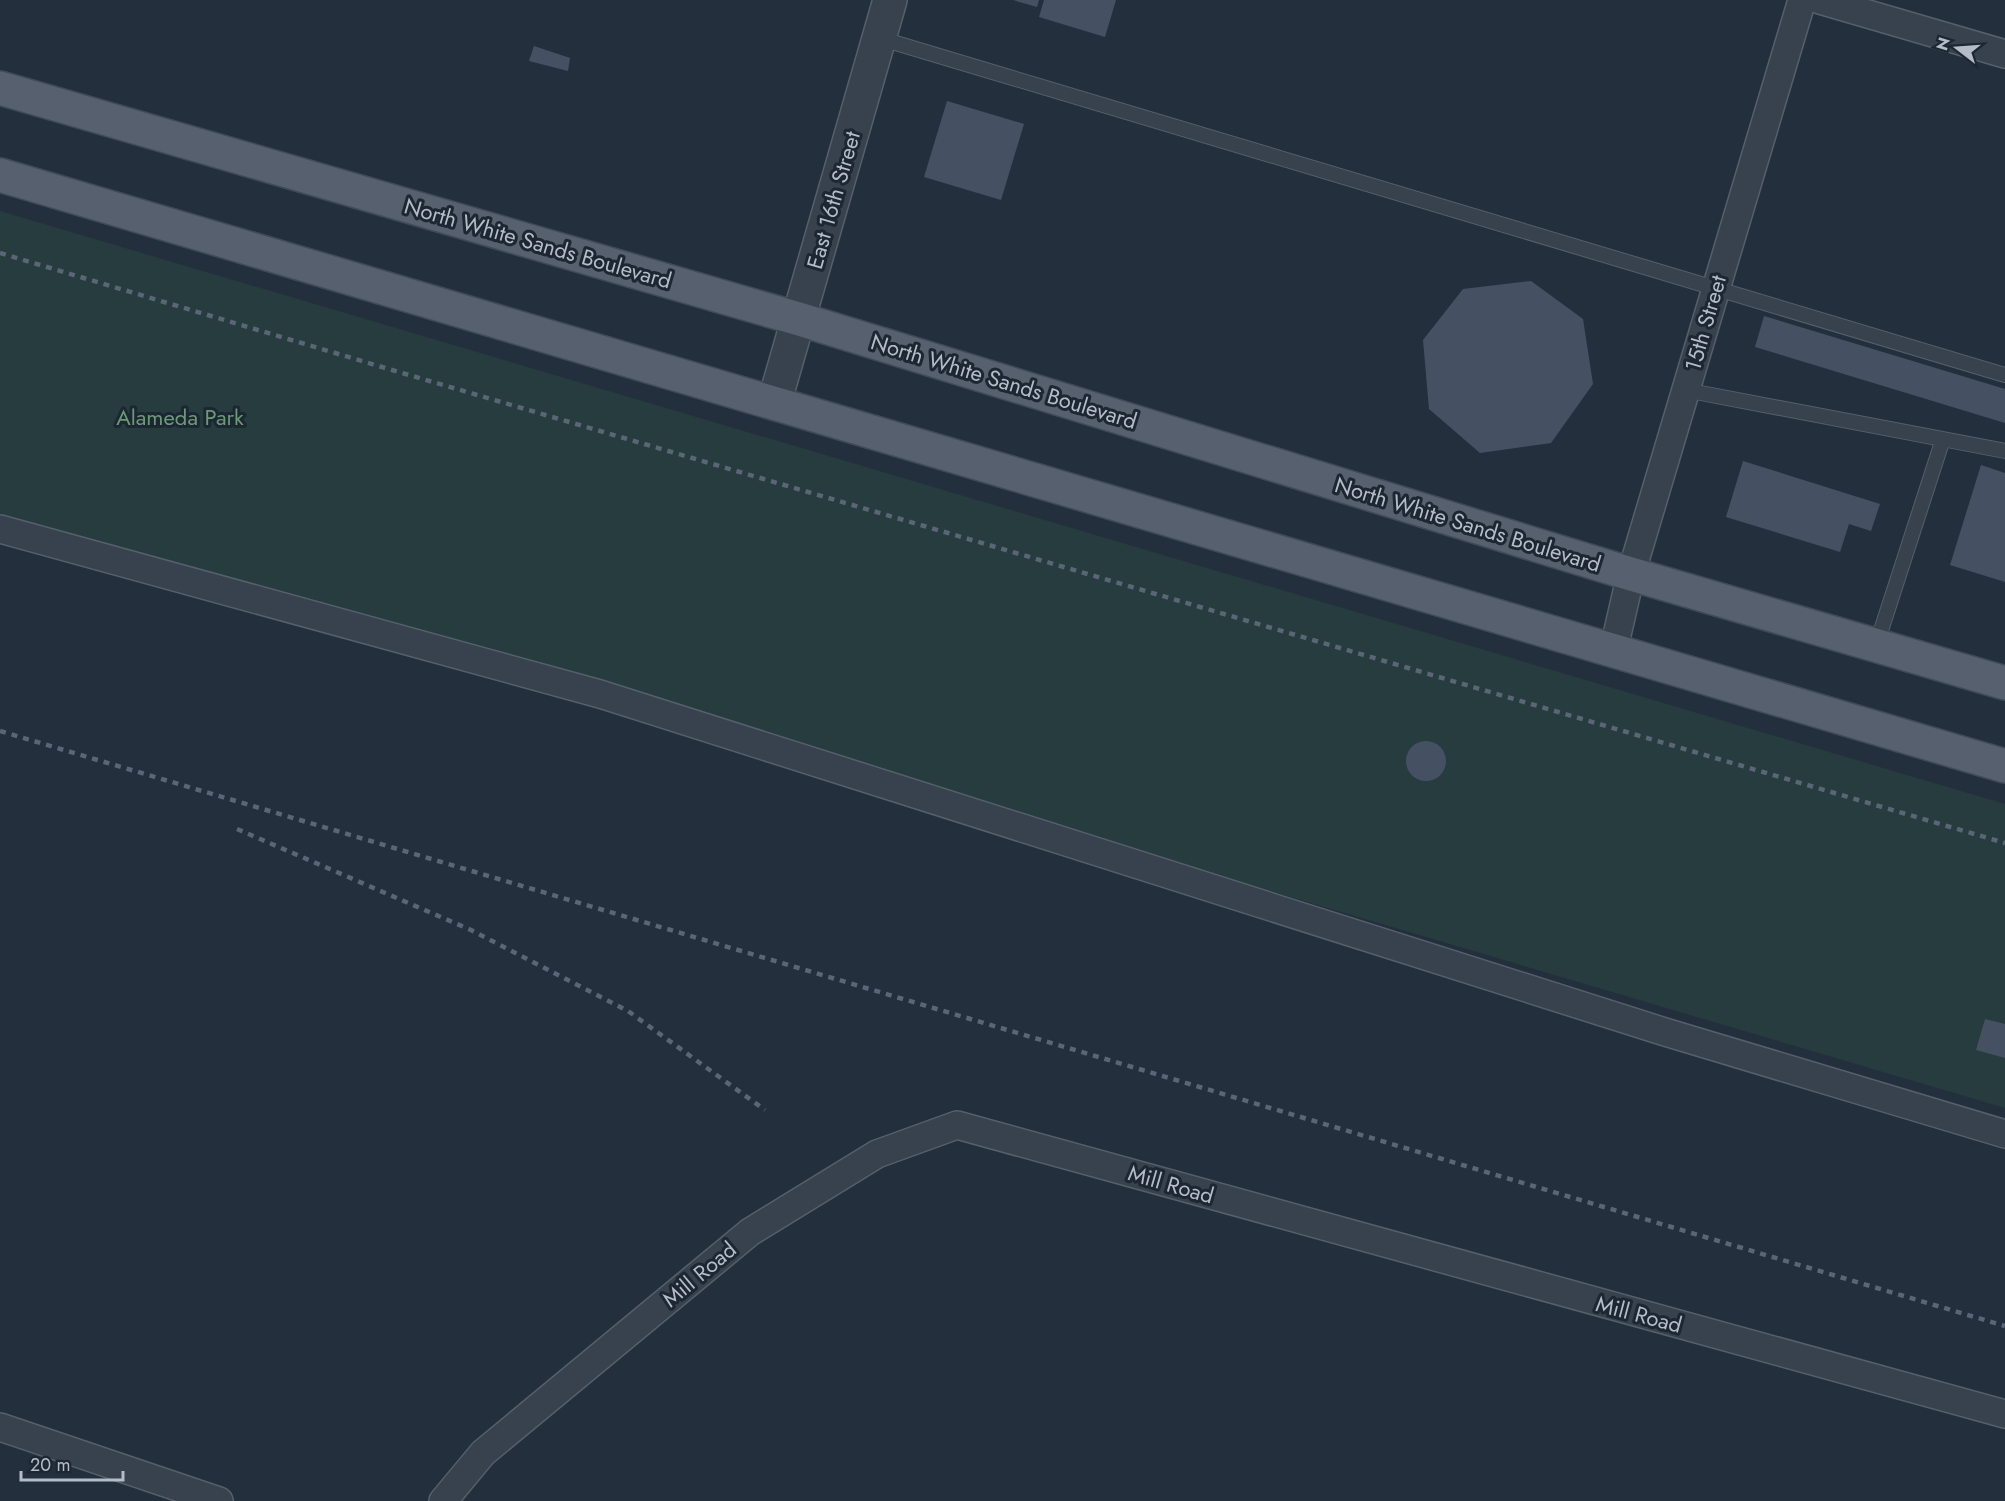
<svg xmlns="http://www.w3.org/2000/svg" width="2005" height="1501" viewBox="0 0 2005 1501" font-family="Jost,sans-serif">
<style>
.green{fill:#263c3f}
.building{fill:#455162}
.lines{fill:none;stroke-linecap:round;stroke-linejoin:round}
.service-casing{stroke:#565f6c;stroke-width:16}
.minor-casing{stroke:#565f6c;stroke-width:30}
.tertiary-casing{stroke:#565f6c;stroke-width:36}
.primary-casing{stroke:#414a57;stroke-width:36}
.service{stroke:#38414e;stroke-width:14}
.minor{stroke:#38414e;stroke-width:27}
.tertiary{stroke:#38414e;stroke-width:33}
.primary{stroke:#56606e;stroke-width:33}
.rail{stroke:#5a6575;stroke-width:4.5;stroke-dasharray:6 6;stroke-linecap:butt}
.labels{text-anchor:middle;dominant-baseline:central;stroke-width:6;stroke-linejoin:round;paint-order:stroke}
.street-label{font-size:22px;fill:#b4bcc9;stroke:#1d2633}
.park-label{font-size:22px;fill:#6b9a76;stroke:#1d2633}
</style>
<rect width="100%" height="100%" fill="#242f3e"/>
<path class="green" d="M0 211 2005 804V1108L0 516Z"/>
<path class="building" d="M1013 0H1039L1037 7Z
M1044 0H1116L1105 37 1039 17Z
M534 46 570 58 568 71 529 61Z
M947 101 1024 124 1001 200 924 177Z
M1531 281 1583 319 1593 384 1551 443 1480 453 1429 409 1423 340 1463 289Z
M1764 316 2005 389V423L1755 347Z
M1743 461 1880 504 1871 531 1849 524 1840 552 1726 517Z
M1981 465 2005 473V582L1950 565Z
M1406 761a20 20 0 1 1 40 0a20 20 0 1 1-40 0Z
M1985 1019 2005 1024V1058L1976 1050Z"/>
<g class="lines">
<defs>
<path id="service" d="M879 38 2005 375
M1685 390 2005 451
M1876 646 1943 439"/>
<path id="minor" d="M1820 0 2005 54
M0 529 600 694 1665 1032 2005 1134
M1614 648 1631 574 1802 0
M0 1427 219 1501
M443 1501 483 1453 750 1232 877 1154 957 1125 2005 1414"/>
<path id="tertiary" d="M775 400 890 0"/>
<path id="primary" d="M0 88 799 319 1631 574 2005 683
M0 175C669 370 1338 565 2005 766"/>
</defs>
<use href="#service" class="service-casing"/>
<use href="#minor" class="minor-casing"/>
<use href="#tertiary" class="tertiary-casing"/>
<use href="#primary" class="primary-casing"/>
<use href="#service" class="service"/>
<use href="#minor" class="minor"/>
<use href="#tertiary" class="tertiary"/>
<use href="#primary" class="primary"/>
<path class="rail" d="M0 253 392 370 2005 843
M0 731 2005 1326
M237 829 471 930 628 1011 765 1110"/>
</g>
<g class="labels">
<g class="street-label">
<text transform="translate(833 200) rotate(-74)">East 16th Street</text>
<text transform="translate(538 243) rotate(16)">North White Sands Boulevard</text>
<text transform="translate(1705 323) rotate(-74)">15th Street</text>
<text transform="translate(1004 381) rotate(17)">North White Sands Boulevard</text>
<text transform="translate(1468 524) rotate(17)">North White Sands Boulevard</text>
<text transform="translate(1171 1184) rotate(16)">Mill Road</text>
<text transform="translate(699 1274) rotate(-40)">Mill Road</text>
<text transform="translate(1639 1314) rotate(15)">Mill Road</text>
</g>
<g class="park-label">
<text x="180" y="417">Alameda Park</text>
</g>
</g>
<g transform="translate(1957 48) rotate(287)" stroke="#1d2633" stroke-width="4.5" paint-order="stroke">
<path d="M0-4.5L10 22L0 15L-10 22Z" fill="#b4bcc9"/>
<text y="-9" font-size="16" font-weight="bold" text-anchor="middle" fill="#b4bcc9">N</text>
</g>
<path d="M21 1471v9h102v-9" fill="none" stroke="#b4bcc9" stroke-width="3"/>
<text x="30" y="1471" font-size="18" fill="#b4bcc9" stroke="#1d2633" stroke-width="4.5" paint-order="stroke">20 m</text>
</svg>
